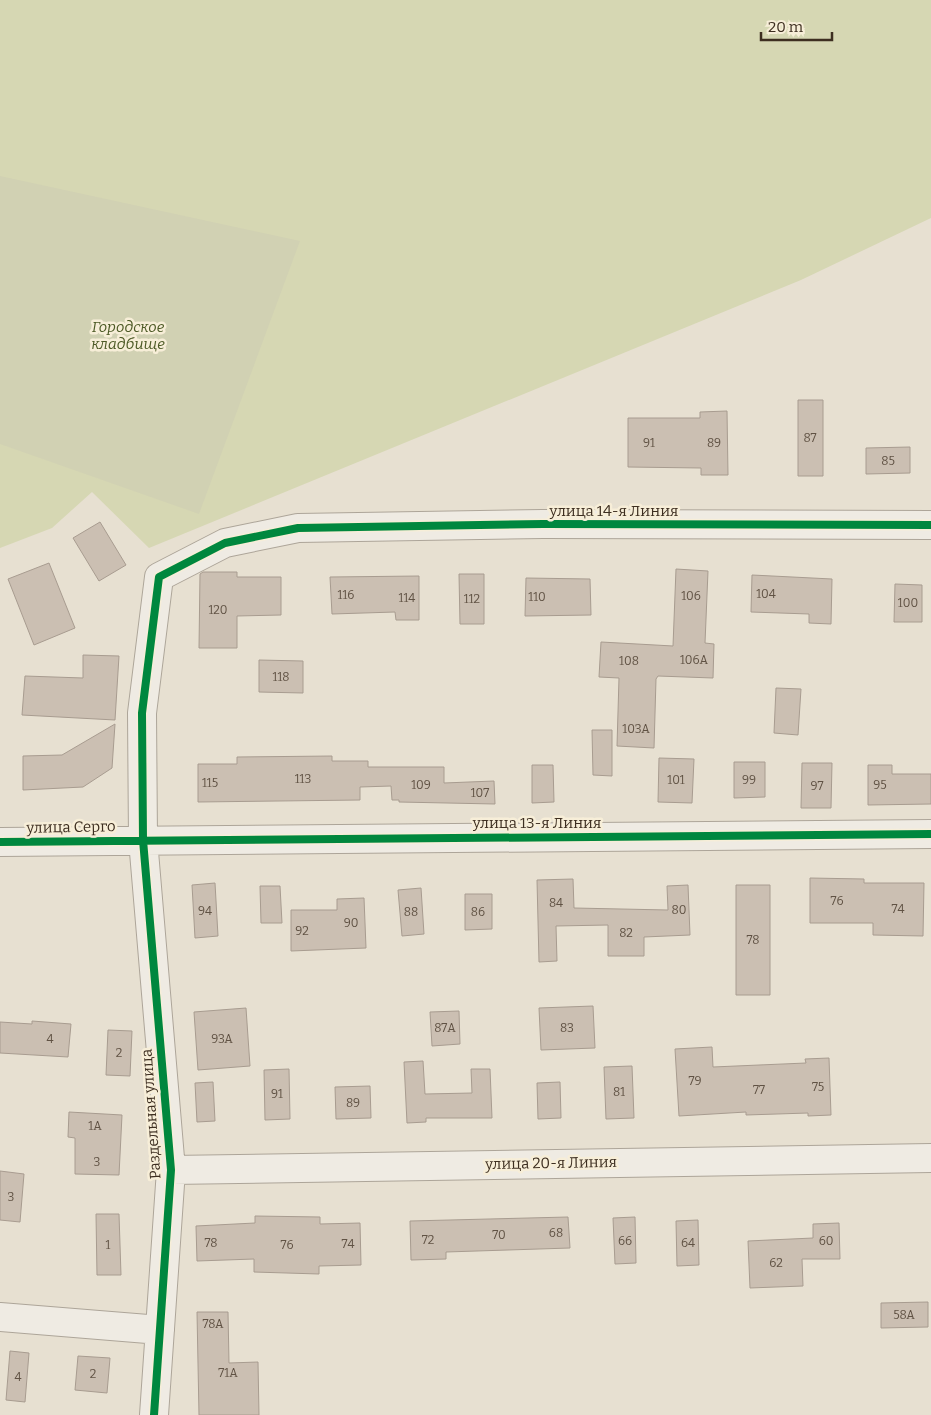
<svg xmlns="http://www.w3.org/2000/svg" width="931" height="1415" viewBox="0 0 931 1415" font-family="Bitter,serif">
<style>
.green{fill:#d6d7b3}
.cemetery{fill:#d1d1b3}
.building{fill:#cbbfb2;stroke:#a89c90}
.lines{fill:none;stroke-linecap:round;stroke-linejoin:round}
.minor-casing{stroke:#ada599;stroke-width:30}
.minor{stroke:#efebe3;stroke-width:28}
.cycleway-casing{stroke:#f7eed8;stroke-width:11}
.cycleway{stroke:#00873e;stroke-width:8}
.labels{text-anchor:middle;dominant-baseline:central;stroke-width:5;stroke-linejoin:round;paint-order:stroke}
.number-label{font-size:12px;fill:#605244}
.park-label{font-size:15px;font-style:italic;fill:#4d5a26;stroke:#f7eed8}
.street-label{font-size:15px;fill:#3d2e20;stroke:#f7eed8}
</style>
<rect width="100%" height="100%" fill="#e7e0d1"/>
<path class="green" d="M0 0H931V218L801 280 149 548 92 492 52 528 0 548Z"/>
<path class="cemetery" d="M0 176 300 241 199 514 0 444Z"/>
<path class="building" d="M798 400H823V476H798Z
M727 411 728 475H701V468L628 467V418H700V412Z
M910 447V473L866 474V448Z
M100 522 126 565 99 581 73 538Z
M49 563 75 628 34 645 8 579Z
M676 569 708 571 705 643 714 644 713 678 658 676 656 679 654 748 617 746 619 678 599 677 601 642 673 646Z
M203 572H237V577H281V615L237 616V648H199L200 574Z
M459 574H484V624H460Z
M752 575 832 579 831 624 809 623V614L751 612Z
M419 576V620H396L395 612 332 614 330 577Z
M526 578 590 579 591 615 525 616Z
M895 584 922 585V622H894Z
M83 655 119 656 115 720 22 715 25 676 83 678Z
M259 660 303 661V693L259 692Z
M776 688 801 689 798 735 774 733Z
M115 724 112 768 83 787 23 790V756L62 755Z
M592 730H612V776L593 775Z
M332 756V761H368V767H444V783L494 781 495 804 399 802V800H392L391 786 360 787V800L198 802V764H237V757Z
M659 758 694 759 692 803 658 802Z
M734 762H765V797L734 798Z
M802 763H832L831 808H801Z
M532 765H553L554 802 532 803Z
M868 765H892V774H931V804L868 805Z
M810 878 864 879V883H924L923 936 873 935V923H810Z
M573 879 574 908 668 910 667 886 688 885 690 935 644 937V956H608V925L556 926 557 961 539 962 537 880Z
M215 883 218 936 195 938 192 885Z
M736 885H770V995H736Z
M260 886H280L282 923H261Z
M421 888 424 934 402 936 398 890Z
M465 894H492V929L465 930Z
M364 898 366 948 291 951V910H337V899Z
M593 1006 595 1048 541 1050 539 1008Z
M246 1008 250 1066 198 1070 194 1012Z
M459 1011 460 1044 432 1046 430 1012Z
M32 1021 71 1024 68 1057 0 1053V1022L32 1024Z
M108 1030 132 1031 130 1076 106 1075Z
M712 1047 713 1067 806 1063 805 1059 829 1058 831 1115 808 1116V1113L746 1115V1112L679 1116 675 1049Z
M423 1061 425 1094 472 1093 471 1069H490L492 1118H426V1122L407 1123 404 1062Z
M632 1066 634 1118 606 1119 604 1067Z
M289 1069 290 1119 265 1120 264 1070Z
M213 1082 215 1121 197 1122 195 1083Z
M560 1082 561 1118 538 1119 537 1083Z
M370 1086 371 1118 336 1119 335 1087Z
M69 1112 122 1115 119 1175 75 1174V1138L68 1137Z
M0 1171 24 1174 20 1222 0 1220Z
M96 1214H119L121 1275H97Z
M255 1216 320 1217V1224L360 1223 361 1265 319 1266V1274L254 1272V1259L197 1261 196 1226 255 1223Z
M568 1217 570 1248 446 1252V1259L411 1260 410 1221Z
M635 1217 636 1263 615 1264 613 1218Z
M698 1220 699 1265 677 1266 676 1221Z
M839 1223 840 1259H802L803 1286 750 1288 748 1241 813 1238V1224Z
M928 1302V1327L881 1328V1303Z
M197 1312H228L229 1363 258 1362 259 1415H199Z
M10 1351 29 1353 25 1402 6 1400Z
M78 1356 110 1358 107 1393 75 1390Z"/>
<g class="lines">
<defs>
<path id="minor" d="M0 842 931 834
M171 1170 931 1158
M0 1317 160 1330
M154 1415 171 1170 143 840 142 713 159 577 225 543 298 528 543 524 931 525"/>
</defs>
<use href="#minor" class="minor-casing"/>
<use href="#minor" class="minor"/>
<defs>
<path id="cycleway" d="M0 842 931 834
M154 1415 171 1170 143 840 142 713 159 577 225 543 298 528 543 524 931 525"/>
</defs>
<use href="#cycleway" class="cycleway-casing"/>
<use href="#cycleway" class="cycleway"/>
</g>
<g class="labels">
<g class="number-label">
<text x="810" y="438">87</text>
<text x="649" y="443">91</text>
<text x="714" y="443">89</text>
<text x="888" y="461">85</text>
<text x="766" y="594">104</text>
<text x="346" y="595">116</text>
<text x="691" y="596">106</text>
<text x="537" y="597">110</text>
<text x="407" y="598">114</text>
<text x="472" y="599">112</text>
<text x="908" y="603">100</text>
<text x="218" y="610">120</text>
<text x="694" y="660">106А</text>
<text x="629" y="661">108</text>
<text x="281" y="677">118</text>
<text x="636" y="729">103А</text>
<text x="303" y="779">113</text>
<text x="676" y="780">101</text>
<text x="749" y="780">99</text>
<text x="210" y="783">115</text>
<text x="421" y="785">109</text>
<text x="880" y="785">95</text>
<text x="817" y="786">97</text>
<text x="480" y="793">107</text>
<text x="837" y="901">76</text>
<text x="556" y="903">84</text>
<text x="898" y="909">74</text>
<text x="679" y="910">80</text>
<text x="205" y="911">94</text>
<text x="411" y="912">88</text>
<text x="478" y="912">86</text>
<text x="351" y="923">90</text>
<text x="302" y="931">92</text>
<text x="626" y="933">82</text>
<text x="753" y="940">78</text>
<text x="445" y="1028">87А</text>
<text x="567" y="1028">83</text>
<text x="50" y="1039">4</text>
<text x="222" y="1039">93А</text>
<text x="119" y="1053">2</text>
<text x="695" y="1081">79</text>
<text x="818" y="1087">75</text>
<text x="759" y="1090">77</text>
<text x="619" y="1092">81</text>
<text x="277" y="1094">91</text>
<text x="353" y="1103">89</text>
<text x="95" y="1126">1А</text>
<text x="97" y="1162">3</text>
<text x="11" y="1197">3</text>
<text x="556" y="1233">68</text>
<text x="499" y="1235">70</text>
<text x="428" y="1240">72</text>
<text x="625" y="1241">66</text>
<text x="826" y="1241">60</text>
<text x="211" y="1243">78</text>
<text x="688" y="1243">64</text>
<text x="348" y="1244">74</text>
<text x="108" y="1245">1</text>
<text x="287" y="1245">76</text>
<text x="776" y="1263">62</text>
<text x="904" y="1315">58А</text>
<text x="213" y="1324">78А</text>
<text x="228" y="1373">71А</text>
<text x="93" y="1374">2</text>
<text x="18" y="1377">4</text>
</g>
<g class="park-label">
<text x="128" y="327">Городское<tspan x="128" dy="17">кладбище</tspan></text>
</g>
<g class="street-label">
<text x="614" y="511">улица 14-я Линия</text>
<text x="537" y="823">улица 13-я Линия</text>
<text transform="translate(71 827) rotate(-1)">улица Серго</text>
<text transform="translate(151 1114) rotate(-94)">Раздельная улица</text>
<text transform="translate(551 1163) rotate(-1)">улица 20-я Линия</text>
</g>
</g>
<path d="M761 32v8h71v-8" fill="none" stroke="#3d2e20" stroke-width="2.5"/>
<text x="768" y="32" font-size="15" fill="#3d2e20" stroke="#f7eed8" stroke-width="4" paint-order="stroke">20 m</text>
</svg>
